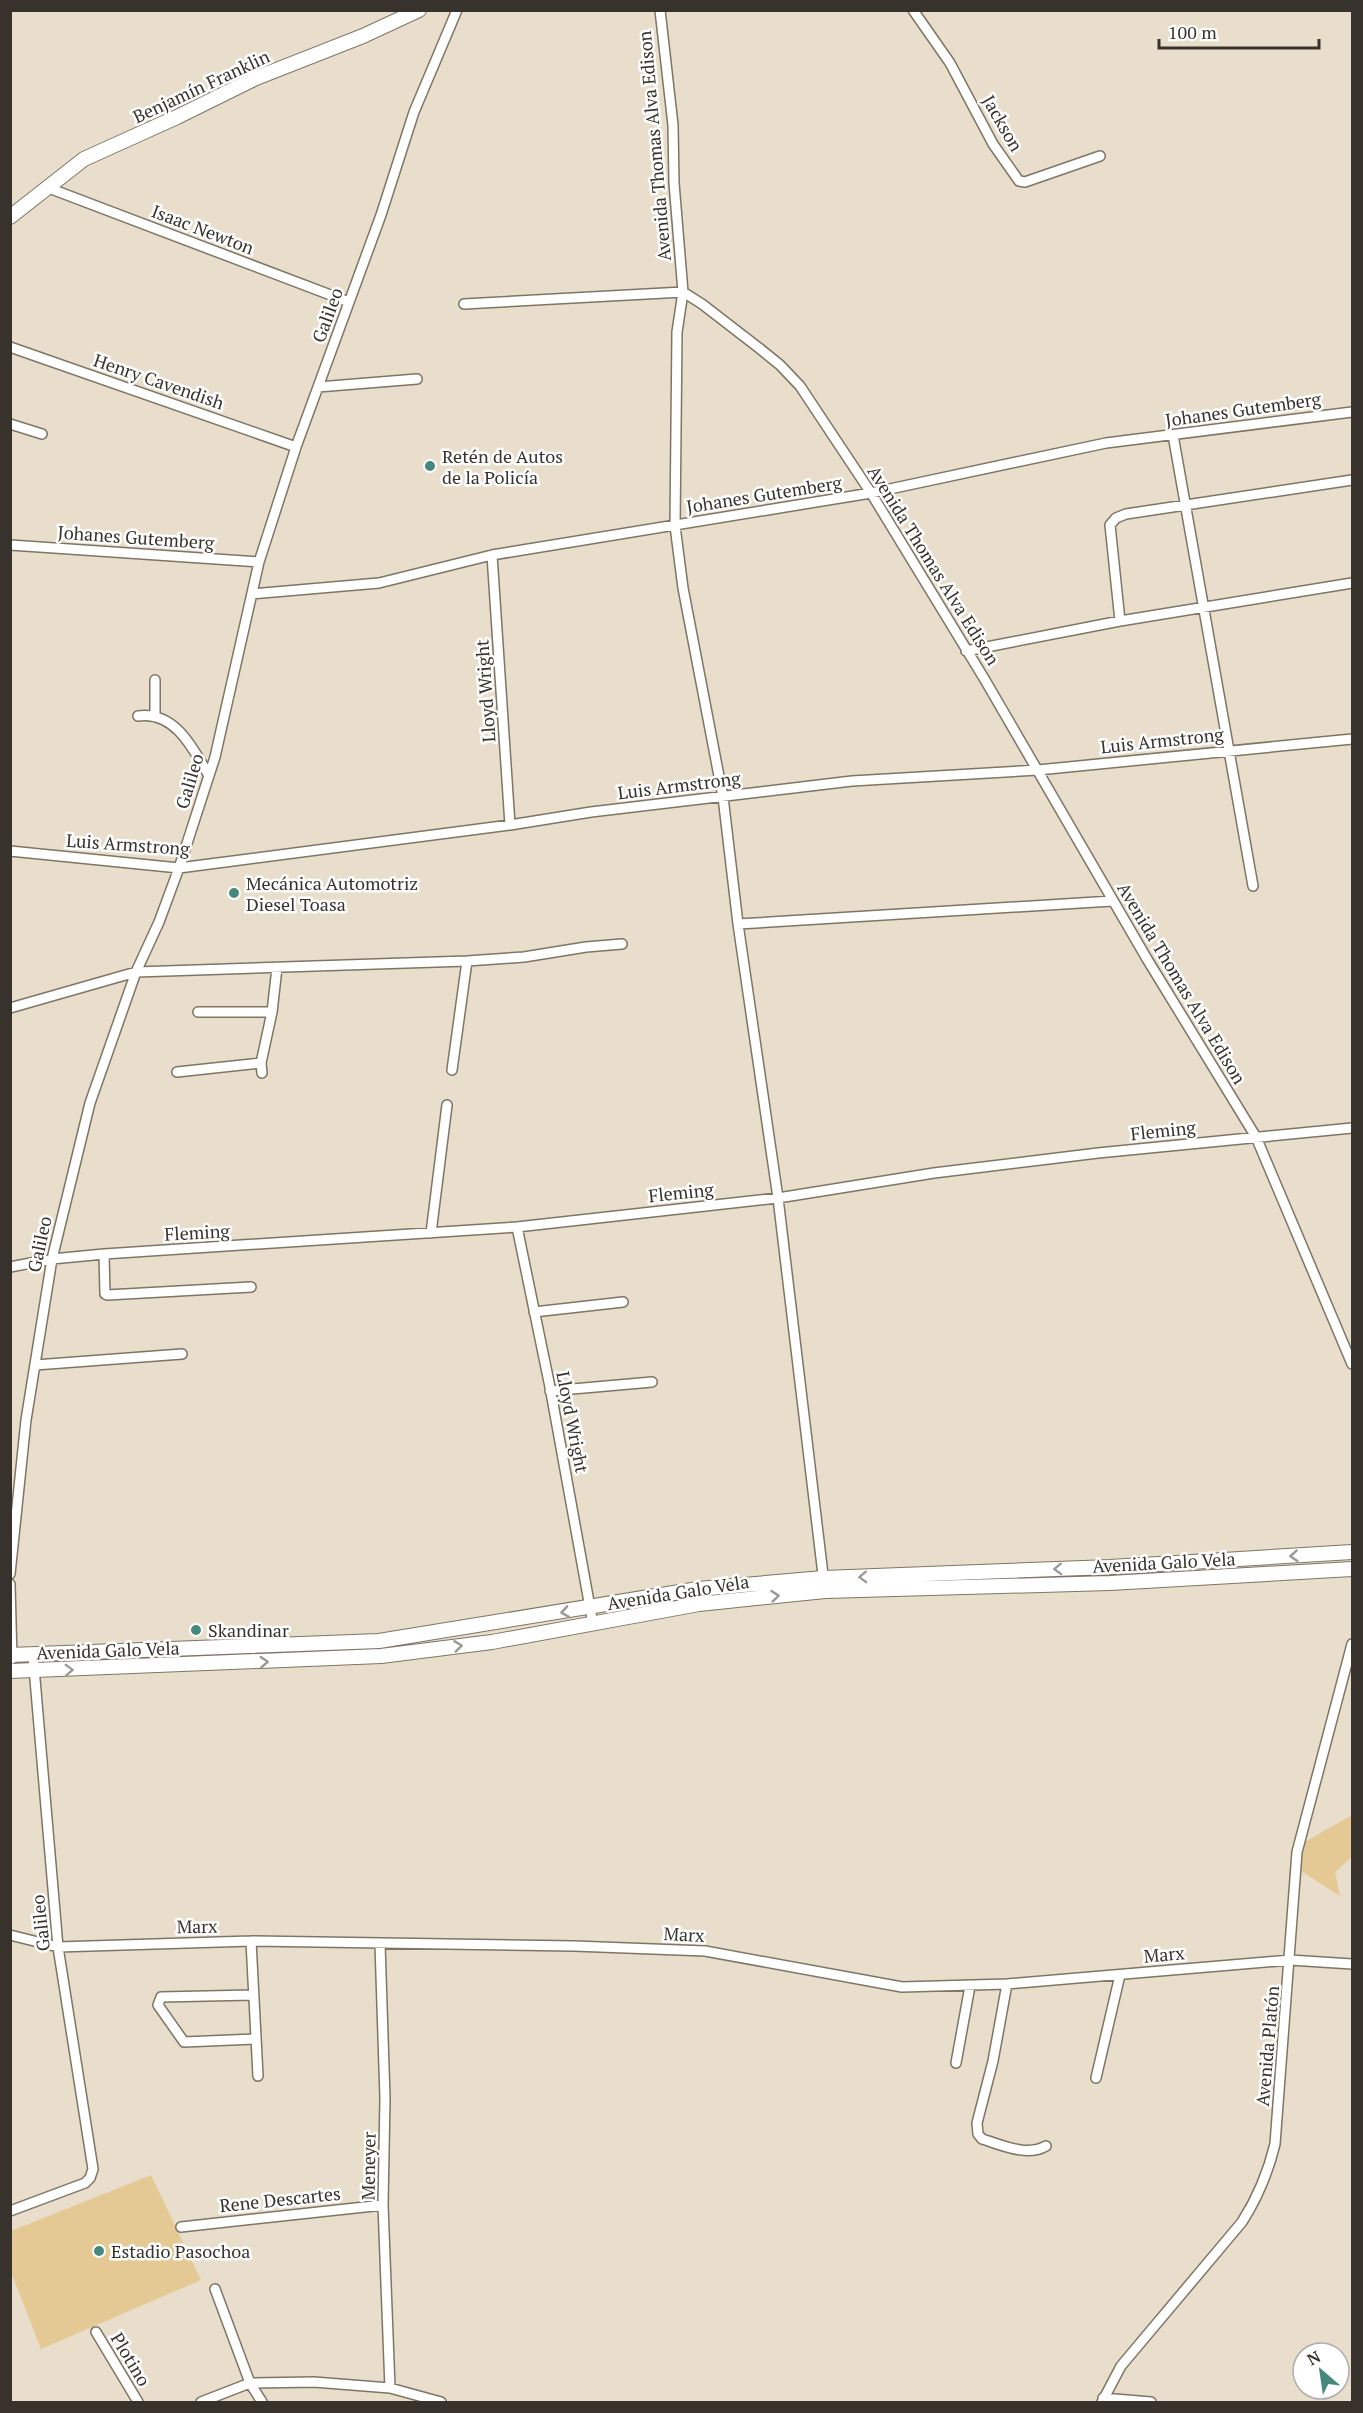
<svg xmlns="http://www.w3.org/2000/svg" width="1363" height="2413" viewBox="0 0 1363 2413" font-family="'PT Serif',serif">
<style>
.green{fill:#e5c994}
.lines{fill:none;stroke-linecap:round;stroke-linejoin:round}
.street-casing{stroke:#7e7564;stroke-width:12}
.secondary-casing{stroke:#7e7564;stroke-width:16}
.street{stroke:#fff;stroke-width:9}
.secondary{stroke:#fff;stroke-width:14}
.oneway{stroke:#9b9996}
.poi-dot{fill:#45897d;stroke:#fff;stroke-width:2}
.labels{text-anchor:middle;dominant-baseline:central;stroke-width:5;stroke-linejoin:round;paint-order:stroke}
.street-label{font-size:18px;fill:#37332c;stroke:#fff}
.poi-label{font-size:18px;fill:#37332c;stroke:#fff;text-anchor:start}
</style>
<rect width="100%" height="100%" fill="#e8decb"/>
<path class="green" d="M1352 1815V1857L1335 1872 1340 1896 1298 1869 1303 1843Z
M151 2175 201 2280 41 2349 11 2272V2231Z"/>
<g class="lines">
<defs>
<path id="street" d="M660 10 673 125 674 183 683 292 702 304 759 348 780 365 800 386 871 493 985 680 1147 959 1256 1137 1352 1364
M913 10 950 63 993 144 1019 181 1025 182 1100 156
M46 187 349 302
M464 304 683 292 677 332 675 526 683 588 723 797 738 924 778 1198 824 1583
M10 347 296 447
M318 387 417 379
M10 424 42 434
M1173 435 1253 886
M10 545 259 562
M492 555 510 825
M252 594 379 583 492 555 871 493 1106 443 1352 412
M1120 621 1110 525 1116 518 1126 514 1352 480
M966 651 1120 621 1352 583
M155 715V680
M138 716C175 711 193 748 209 776
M10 851 179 868 510 825 591 812 852 781 1038 770 1352 739
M738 924 1112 901
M10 1008 136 972 467 961 524 957 586 947 622 944
M198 1012H272
M452 1070 467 961
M177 1072 261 1063
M262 1073 261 1063 272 1012 277 968
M517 1227 550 1387 593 1624
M431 1233 447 1105
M104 1254 105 1294 107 1295 251 1287
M10 1267 52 1259 104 1254 517 1227 778 1198 934 1173 1098 1153 1352 1128
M534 1312 623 1302
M35 1365 182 1354
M550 1391 652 1382
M10 1574 26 1420 52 1259 90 1103 136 972 159 922 179 868 215 757 259 562 296 447 381 215 414 112 457 10
M10 1584 12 1659
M10 1935 58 1947 251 1941 574 1946 705 1951 902 1987 1007 1984 1290 1960 1352 1964
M251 1941 258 2076
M380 1944 385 2098 383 2205 390 2388
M1007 1984 993 2061 977 2123 978 2134 982 2139C1002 2145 1027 2157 1046 2146
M252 1995 161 1997 158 2005 184 2042 255 2039
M956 2063 970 1986
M1096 2078 1120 1975
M10 2211 85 2183 90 2178 93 2169 58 1947 33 1656
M181 2227 383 2205
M215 2289 250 2383 262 2402
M96 2332 138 2402
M1103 2398 1151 2402
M201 2402 250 2383 314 2382 390 2388 441 2402
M1102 2402 1121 2366 1242 2222C1258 2197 1268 2173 1275 2144L1297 1852 1352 1644"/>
<path id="secondary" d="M10 217 84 159 177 117 256 78 363 36 419 10
M10 1655 379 1641 698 1589 823 1578 1110 1567 1352 1552
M10 1671 381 1656 492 1642 699 1604 825 1591 1110 1583 1352 1569"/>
</defs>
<use href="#street" class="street-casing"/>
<use href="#secondary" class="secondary-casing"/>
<use href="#street" class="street"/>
<use href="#secondary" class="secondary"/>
</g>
<defs><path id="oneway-chevron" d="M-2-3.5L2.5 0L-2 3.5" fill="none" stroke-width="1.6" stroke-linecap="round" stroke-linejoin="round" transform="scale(1.5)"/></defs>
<g class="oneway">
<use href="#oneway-chevron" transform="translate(1294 1556) rotate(176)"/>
<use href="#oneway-chevron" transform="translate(1058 1569) rotate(178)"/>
<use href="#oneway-chevron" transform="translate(863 1577) rotate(178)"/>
<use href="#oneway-chevron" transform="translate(775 1596) rotate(-6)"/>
<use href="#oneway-chevron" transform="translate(565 1612) rotate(171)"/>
<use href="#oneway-chevron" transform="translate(458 1646) rotate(-7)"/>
<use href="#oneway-chevron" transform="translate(264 1662) rotate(-3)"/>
<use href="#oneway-chevron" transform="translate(69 1670) rotate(-2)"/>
</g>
<g class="poi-dot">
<circle cx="430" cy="466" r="6"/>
<circle cx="234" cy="893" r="6"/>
<circle cx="196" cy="1630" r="6"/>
<circle cx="99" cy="2251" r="6"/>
</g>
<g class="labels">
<g class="street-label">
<text transform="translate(201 86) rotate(-25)">Benjamín Franklin</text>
<text transform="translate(1003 123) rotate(60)">Jackson</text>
<text transform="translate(654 146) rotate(-95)">Avenida Thomas Alva Edison</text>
<text transform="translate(203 229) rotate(21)">Isaac Newton</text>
<text transform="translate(327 315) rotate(-70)">Galileo</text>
<text transform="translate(159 381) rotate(19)">Henry Cavendish</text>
<text transform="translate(1243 409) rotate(-8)">Johanes Gutemberg</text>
<text transform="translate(764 494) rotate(-9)">Johanes Gutemberg</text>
<text transform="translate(136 537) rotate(4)">Johanes Gutemberg</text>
<text transform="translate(934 565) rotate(58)">Avenida Thomas Alva Edison</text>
<text transform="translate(485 691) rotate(-94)">Lloyd Wright</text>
<text transform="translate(1162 740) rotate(-6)">Luis Armstrong</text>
<text transform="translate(189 781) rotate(-73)">Galileo</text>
<text transform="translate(679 785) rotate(-7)">Luis Armstrong</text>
<text transform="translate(128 844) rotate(4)">Luis Armstrong</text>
<text transform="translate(1182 983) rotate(59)">Avenida Thomas Alva Edison</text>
<text transform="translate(1163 1130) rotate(-6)">Fleming</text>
<text transform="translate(681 1192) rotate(-6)">Fleming</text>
<text transform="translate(197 1232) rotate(-3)">Fleming</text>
<text transform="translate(39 1244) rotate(-78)">Galileo</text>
<text transform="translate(573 1422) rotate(79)">Lloyd Wright</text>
<text transform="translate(1164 1562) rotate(-3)">Avenida Galo Vela</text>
<text transform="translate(678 1592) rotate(-9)">Avenida Galo Vela</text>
<text transform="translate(108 1650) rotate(-2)">Avenida Galo Vela</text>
<text transform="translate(40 1923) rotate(-96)">Galileo</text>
<text transform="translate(197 1926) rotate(-1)">Marx</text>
<text transform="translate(684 1934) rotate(3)">Marx</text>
<text transform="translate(1164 1954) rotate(-5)">Marx</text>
<text transform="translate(1267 2046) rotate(-85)">Avenida Platón</text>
<text transform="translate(368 2166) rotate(-89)">Meneyer</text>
<text transform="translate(280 2199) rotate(-6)">Rene Descartes</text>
<text transform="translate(131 2359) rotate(59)">Plotino</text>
</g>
<g class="poi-label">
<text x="442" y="456">Retén de Autos<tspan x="442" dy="21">de la Policía</tspan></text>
<text x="246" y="883">Mecánica Automotriz<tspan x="246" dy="21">Diesel Toasa</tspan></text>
<text x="208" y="1630">Skandinar</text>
<text x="111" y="2251">Estadio Pasochoa</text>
</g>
</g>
<rect width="1363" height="2413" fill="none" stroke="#37332c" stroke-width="24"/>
<g transform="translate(1321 2371) rotate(331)"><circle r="28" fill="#ffffff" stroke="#afadab" stroke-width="1.5"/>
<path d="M0-4.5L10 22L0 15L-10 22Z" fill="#45897d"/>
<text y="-9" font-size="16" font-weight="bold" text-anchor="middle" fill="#37332c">N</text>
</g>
<path d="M1159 39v9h160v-9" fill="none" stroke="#37332c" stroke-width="3"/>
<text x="1168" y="39" font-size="18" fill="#37332c" stroke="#ffffff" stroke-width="4.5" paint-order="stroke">100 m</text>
</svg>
